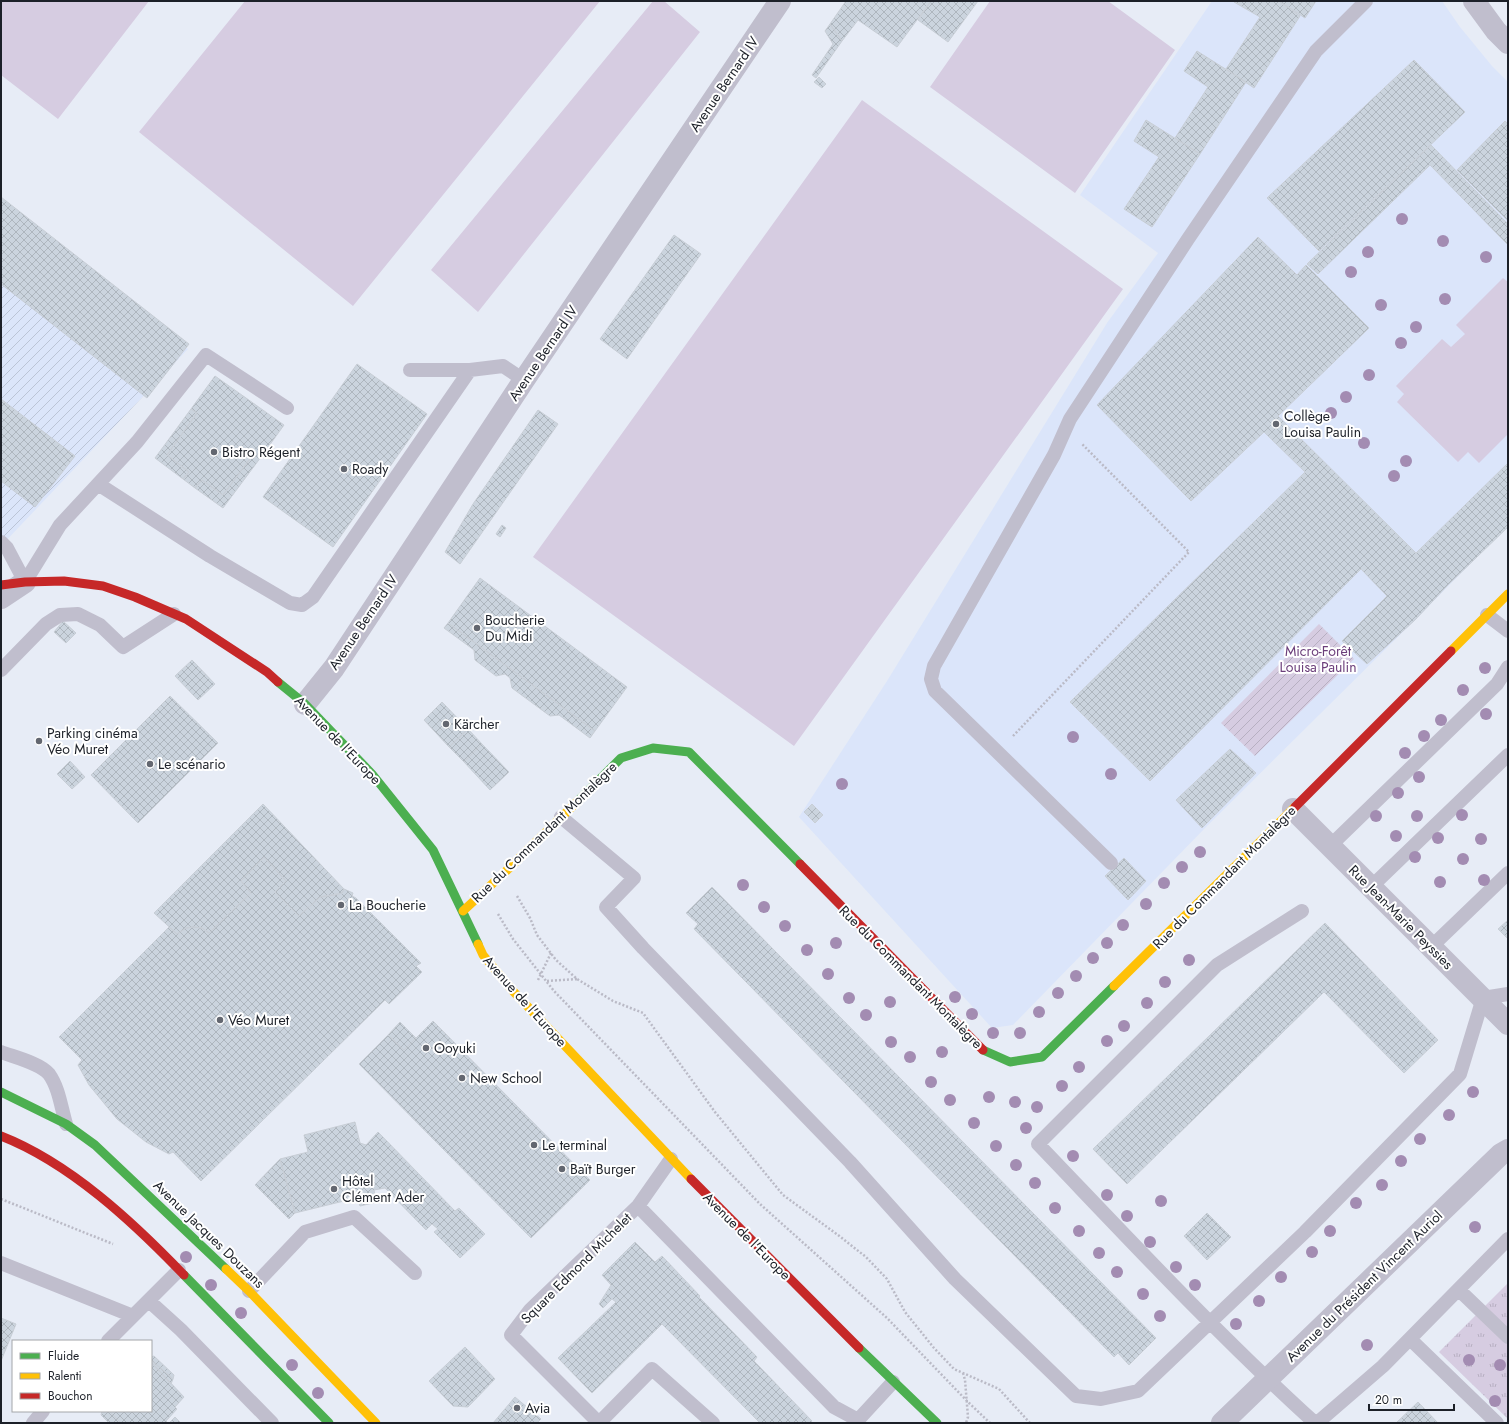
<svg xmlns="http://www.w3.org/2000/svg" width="1509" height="1424" viewBox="0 0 1509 1424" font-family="Jost,sans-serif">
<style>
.built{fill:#dbe5fa}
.industrial{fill:url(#industrial-furrows)}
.grass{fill:#d6cce1}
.park{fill:url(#park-tufts)}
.garden{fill:url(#garden-furrows)}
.building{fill:url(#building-cross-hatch);stroke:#c8ced6}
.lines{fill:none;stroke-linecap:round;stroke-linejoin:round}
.path{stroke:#babac6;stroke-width:2.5;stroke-dasharray:2 2;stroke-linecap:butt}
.lane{stroke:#c0becd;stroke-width:14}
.street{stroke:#c0becd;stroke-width:22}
.fast{stroke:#4caf50;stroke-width:9}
.slow{stroke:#ffc107;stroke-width:9}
.jam{stroke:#c62828;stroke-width:9}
.tree{fill:#a38cb2}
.poi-dot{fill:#636770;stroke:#fff;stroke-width:1.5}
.labels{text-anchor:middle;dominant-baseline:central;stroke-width:4;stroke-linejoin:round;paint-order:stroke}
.street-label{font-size:14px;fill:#1c2028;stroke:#fff}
.poi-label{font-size:14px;fill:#1c2028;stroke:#fff;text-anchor:start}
.park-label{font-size:14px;fill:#6b3e7a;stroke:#fff}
</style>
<defs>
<pattern id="industrial-furrows" width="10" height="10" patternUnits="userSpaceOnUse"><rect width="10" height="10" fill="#dbe5fa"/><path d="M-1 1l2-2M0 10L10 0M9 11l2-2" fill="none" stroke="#bbc4d6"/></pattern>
<pattern id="park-tufts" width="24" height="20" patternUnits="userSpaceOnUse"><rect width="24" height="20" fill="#d6cce1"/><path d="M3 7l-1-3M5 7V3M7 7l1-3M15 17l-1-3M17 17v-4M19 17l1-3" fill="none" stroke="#b7afc1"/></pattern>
<pattern id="garden-furrows" width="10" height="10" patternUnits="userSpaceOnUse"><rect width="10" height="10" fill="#d6cce1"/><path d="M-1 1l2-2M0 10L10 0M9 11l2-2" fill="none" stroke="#b7afc1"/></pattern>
<pattern id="building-cross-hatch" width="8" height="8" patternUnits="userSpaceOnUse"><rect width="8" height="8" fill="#cbd4de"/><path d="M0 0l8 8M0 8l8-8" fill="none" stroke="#aeb6be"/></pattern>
</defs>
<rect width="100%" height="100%" fill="#e7ecf6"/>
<path class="built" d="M1212 1H1442L1460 27 1492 66 1508 82V525L1415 620 1207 826 1013 1025 992 1028 799 817 887 681 1107 323 1158 253 1080 195Z"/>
<path class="industrial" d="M1 203 188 349 1 546Z"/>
<path class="grass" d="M1 1H149L58 119 1 75Z
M245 1H600L353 306 139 132Z
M653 1H664L700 32 478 312 431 270Z
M990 1H1108L1175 50 1075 193 930 87Z
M862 100 1123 289 794 746 533 557Z
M1503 278 1508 282V434L1479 463 1468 452 1458 462 1397 402 1404 394 1396 386 1442 339 1451 347 1465 334 1456 325Z"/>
<path class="park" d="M1508 1283V1419L1439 1352Z"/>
<path class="garden" d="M1319 624 1354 659 1255 756 1221 723Z"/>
<path class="building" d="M846 1H931L897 47 858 20 842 41 830 24Z
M931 1H978L948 42 918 20Z
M1235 1H1279L1300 16 1254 88 1226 69 1260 17 1234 2Z
M1279 1H1316L1305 18Z
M830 24 842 41 816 78 812 75 833 44 825 31Z
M1197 51 1246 82 1200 154 1175 138 1208 87 1184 71Z
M1414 60 1465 112 1319 251 1267 198Z
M819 77 826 84 822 88 814 82Z
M1146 120 1200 154 1152 227 1124 209 1159 157 1134 141Z
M1505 121 1508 124V221L1457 170Z
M1431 145 1508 224V245L1430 165 1318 274 1307 264Z
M1 197 189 344 147 398 1 284Z
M674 235 701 254 627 359 600 339Z
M1258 237 1297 275 1306 265 1369 328 1278 416 1416 553 1508 463V527L1447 586 1415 620 1367 664 1342 641 1387 596 1361 569 1150 781 1070 702 1305 472 1264 432 1191 501 1097 405Z
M357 364 427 414 333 547 263 497Z
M215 376 284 425 261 457 255 452 223 495 202 480 195 488 183 479 189 472 167 455 197 413 191 409Z
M1 399 75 456 35 507 1 481Z
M191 409 197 413 167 455 189 472 183 479 155 458Z
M538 410 558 424 460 564 445 552 473 504Z
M255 452 261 457 223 508 195 488 202 480 223 495Z
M502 525 506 528 500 537 496 534Z
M480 578 627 687 595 731 448 623Z
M63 621 76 633 66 643 54 632Z
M448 623 595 731 590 738 559 715 550 716 512 688 510 678 505 674 496 676 475 660 474 650 444 628Z
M192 660 215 684 198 700 175 676Z
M170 696 218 743 138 823 91 775Z
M442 702 468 729 449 747 424 720Z
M468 729 482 744 464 762 449 747Z
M482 744 509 772 490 790 464 762Z
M1230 749 1256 773 1202 828 1176 800Z
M70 761 85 777 72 789 57 774Z
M263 804 344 889 342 893 320 897 299 916 275 892 286 881 264 857 241 881 251 893 209 933 202 928 193 927 186 928 177 934 154 913Z
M812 804 823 815 815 823 804 812Z
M264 857 286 881 275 892 299 916 320 897 335 895 342 893 344 889 353 893 352 896 356 898 421 963 416 966 422 972 389 1004 385 1000 201 1181 173 1152 169 1154 146 1142 117 1119 89 1085 78 1065 82 1060 59 1037 169 927 177 934 186 928 193 927 202 928 209 933 251 893 241 881Z
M1124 858 1146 881 1128 900 1105 876Z
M712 887 1156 1338 1129 1365 1118 1353 1114 1357 694 929 698 924 686 913Z
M1508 920V939L1498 929Z
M1325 923 1438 1040 1404 1073 1324 992 1127 1184 1093 1149Z
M433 1021 590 1180 531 1238 359 1064 388 1035 404 1050Z
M400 1022 416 1038 404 1050 388 1035Z
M355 1122 360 1143 366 1145 378 1132 455 1211 459 1208 485 1234 460 1258 434 1232 438 1229 432 1224 426 1230 385 1188 374 1190 375 1195 358 1199 357 1194 347 1197 348 1200 295 1213 280 1159 308 1152 304 1135Z
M280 1159 295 1213 289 1219 255 1185Z
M375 1195 377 1202 360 1206 358 1199Z
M1207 1213 1231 1237 1207 1260 1184 1236Z
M635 1242 655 1262 662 1256 700 1296 699 1297 757 1357 754 1361 812 1421 810 1423H760L662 1324 592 1393 558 1358 616 1302 612 1299 603 1308 599 1304 611 1285 602 1275Z
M1 1318 16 1324 1 1361Z
M465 1347 495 1379 468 1407 453 1406 429 1381Z
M154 1356 174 1375 173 1379 151 1360V1357Z
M151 1360 173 1379 171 1384 151 1362Z
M151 1362 184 1397 175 1407 177 1409 166 1421 168 1423H121L109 1411H151Z
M515 1397 541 1419 537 1423H493Z
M1418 1402 1438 1423H1396Z
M102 1411H109L121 1423H109L101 1415Z
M175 1417 181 1423H169Z"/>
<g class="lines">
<path class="path" d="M1013 736 1189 552 1082 444
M517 896 530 918 537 935 556 960 577 979 613 1001 643 1013 715 1112 783 1195 838 1235 866 1257 887 1279 905 1312 934 1348 954 1369 999 1389 1030 1423
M498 914 513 939 554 991 760 1204 887 1318 967 1401 990 1423
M538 980 551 953
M547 981 577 979
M1 1199 113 1244
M963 1373 965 1380 968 1417 966 1423"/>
<path class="lane" d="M470 370 503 366 524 380
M98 484 210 556 290 603 302 605 313 597 470 370H410
M1 542 7 548 25 582
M25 582 60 525 137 442 206 355 287 408
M1487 615 1508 631
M1 670 46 624 60 615 78 614 100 625 123 647 174 614
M561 817 634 878 606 907 643 948 850 1162 955 1279 1076 1396 1101 1399 1138 1391 1305 1232 1460 1074 1483 998 1508 994
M1330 846 1497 684 1508 667
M1111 863 935 691 931 679 934 666 1054 455 1070 419 1188 239 1316 51 1366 1
M1371 887 1508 755
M1302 911 1217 965 1038 1144C1129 1239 1218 1335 1315 1423
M1431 947 1508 873
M1 1052C14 1057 40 1063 49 1074 59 1088 61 1107 66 1124
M638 1206 834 1407 858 1420 893 1382
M1 1263 133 1316
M1459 1290 1508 1337
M249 1291 305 1232 354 1217 415 1273
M149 1301 181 1330 272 1423
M1410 1339 1497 1423
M108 1341 179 1270
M33 1423 43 1411
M599 1423 511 1335 530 1310 638 1206 671 1159
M599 1423 652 1369 713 1423
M1317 1423 1383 1366 1508 1239"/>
<path class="street" d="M1474 1 1496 31 1508 43
M1 598 25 582
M305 704 334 668 524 380 780 1
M1293 809 1508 1024
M1222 1423 1501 1154 1508 1150"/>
<path class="fast" d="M278 682 305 704 372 774 433 850 478 944
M578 801 621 758 653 748 689 752 800 864
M983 1050 1010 1062 1042 1057 1114 986
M1 1092 66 1124 95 1145 226 1269
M184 1275 329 1423
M859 1348 937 1423"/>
<path class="slow" d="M1451 651 1508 594
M463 911 504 873 578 801
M478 944 483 955 512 990 691 1179
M1114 986 1295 807
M226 1269 249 1291 376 1423"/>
<path class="jam" d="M1 585 25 582 64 581 103 586 135 597 186 619 267 672 278 682
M1295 807 1451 651
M800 864 983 1050
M1 1136C70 1163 133 1222 184 1275
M691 1179 859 1348"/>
</g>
<g class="tree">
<circle cx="1402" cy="219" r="6"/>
<circle cx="1443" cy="241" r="6"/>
<circle cx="1368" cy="252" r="6"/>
<circle cx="1486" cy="257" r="6"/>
<circle cx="1351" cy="272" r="6"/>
<circle cx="1445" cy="299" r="6"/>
<circle cx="1381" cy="305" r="6"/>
<circle cx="1416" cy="327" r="6"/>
<circle cx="1401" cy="343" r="6"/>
<circle cx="1369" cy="375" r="6"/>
<circle cx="1346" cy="397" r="6"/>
<circle cx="1331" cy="413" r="6"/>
<circle cx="1364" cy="443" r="6"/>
<circle cx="1406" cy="461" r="6"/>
<circle cx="1394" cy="476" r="6"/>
<circle cx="1485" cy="668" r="6"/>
<circle cx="1463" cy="690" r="6"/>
<circle cx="1486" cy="714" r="6"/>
<circle cx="1441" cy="720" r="6"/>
<circle cx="1424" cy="736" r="6"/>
<circle cx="1073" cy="737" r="6"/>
<circle cx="1405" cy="753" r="6"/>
<circle cx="1111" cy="774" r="6"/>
<circle cx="1419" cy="777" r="6"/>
<circle cx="842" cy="784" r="6"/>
<circle cx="1398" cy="793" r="6"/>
<circle cx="1462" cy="815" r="6"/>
<circle cx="1376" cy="816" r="6"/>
<circle cx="1417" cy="816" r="6"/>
<circle cx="1396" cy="836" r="6"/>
<circle cx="1438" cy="838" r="6"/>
<circle cx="1481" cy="839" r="6"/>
<circle cx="1200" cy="852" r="6"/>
<circle cx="1415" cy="857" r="6"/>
<circle cx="1463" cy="859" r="6"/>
<circle cx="1182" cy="867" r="6"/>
<circle cx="1484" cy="880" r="6"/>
<circle cx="1440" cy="882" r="6"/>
<circle cx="1164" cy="883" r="6"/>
<circle cx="743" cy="885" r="6"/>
<circle cx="1146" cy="904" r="6"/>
<circle cx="764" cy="907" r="6"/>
<circle cx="1123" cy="925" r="6"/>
<circle cx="785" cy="926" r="6"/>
<circle cx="836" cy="943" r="6"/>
<circle cx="1107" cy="943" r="6"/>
<circle cx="807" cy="950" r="6"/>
<circle cx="1093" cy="958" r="6"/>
<circle cx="1189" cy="960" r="6"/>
<circle cx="828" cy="974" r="6"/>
<circle cx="1076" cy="976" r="6"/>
<circle cx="1165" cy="982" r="6"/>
<circle cx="1058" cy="993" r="6"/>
<circle cx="955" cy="997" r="6"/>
<circle cx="849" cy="998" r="6"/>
<circle cx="890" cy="1002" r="6"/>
<circle cx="1147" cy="1003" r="6"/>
<circle cx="1039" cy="1012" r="6"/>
<circle cx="972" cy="1014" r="6"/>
<circle cx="866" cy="1015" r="6"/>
<circle cx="1124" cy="1026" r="6"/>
<circle cx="993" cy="1033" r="6"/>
<circle cx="1020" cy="1033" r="6"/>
<circle cx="1107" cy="1041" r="6"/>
<circle cx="891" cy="1042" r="6"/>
<circle cx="942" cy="1052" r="6"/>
<circle cx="910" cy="1057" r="6"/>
<circle cx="1079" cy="1067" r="6"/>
<circle cx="931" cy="1082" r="6"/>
<circle cx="1062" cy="1086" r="6"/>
<circle cx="1473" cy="1092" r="6"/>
<circle cx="989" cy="1097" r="6"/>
<circle cx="950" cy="1100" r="6"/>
<circle cx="1015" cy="1102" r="6"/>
<circle cx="1037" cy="1107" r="6"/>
<circle cx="1449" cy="1115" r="6"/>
<circle cx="974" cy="1123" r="6"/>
<circle cx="1026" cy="1128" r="6"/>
<circle cx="1420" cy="1139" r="6"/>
<circle cx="996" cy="1146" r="6"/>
<circle cx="1073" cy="1156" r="6"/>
<circle cx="1401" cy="1161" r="6"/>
<circle cx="1016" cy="1165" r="6"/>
<circle cx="1035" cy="1183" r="6"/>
<circle cx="1382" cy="1185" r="6"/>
<circle cx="1107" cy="1195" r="6"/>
<circle cx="1161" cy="1201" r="6"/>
<circle cx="1356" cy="1203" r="6"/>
<circle cx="1055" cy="1208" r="6"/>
<circle cx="1127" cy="1216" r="6"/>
<circle cx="1475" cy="1227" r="6"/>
<circle cx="1079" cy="1231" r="6"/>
<circle cx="1330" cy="1231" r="6"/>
<circle cx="1150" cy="1242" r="6"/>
<circle cx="1312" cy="1252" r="6"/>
<circle cx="1099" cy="1253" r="6"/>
<circle cx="186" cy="1257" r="6"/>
<circle cx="1176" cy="1267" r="6"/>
<circle cx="1117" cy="1272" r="6"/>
<circle cx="1281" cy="1277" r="6"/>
<circle cx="211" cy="1285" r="6"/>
<circle cx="1195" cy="1285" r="6"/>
<circle cx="1143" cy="1294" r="6"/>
<circle cx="1259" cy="1301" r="6"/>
<circle cx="241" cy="1313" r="6"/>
<circle cx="1160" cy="1316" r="6"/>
<circle cx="1236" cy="1324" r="6"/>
<circle cx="1367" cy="1345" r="6"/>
<circle cx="1469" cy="1360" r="6"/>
<circle cx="292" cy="1365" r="6"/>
<circle cx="1500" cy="1365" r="6"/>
<circle cx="318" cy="1393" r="6"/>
<circle cx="1495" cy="1401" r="6"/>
</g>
<g class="poi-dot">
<circle cx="1276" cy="424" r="4"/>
<circle cx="214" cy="452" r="4"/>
<circle cx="344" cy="469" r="4"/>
<circle cx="477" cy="628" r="4"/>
<circle cx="446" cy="724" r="4"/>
<circle cx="39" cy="741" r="4"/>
<circle cx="150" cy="764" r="4"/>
<circle cx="341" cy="905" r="4"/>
<circle cx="220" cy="1020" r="4"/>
<circle cx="426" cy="1048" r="4"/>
<circle cx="462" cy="1078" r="4"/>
<circle cx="534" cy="1145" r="4"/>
<circle cx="562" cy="1169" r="4"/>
<circle cx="334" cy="1189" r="4"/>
<circle cx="517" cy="1408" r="4"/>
</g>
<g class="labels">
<g class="street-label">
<text transform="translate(724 84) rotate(-56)">Avenue Bernard IV</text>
<text transform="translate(543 353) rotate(-56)">Avenue Bernard IV</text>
<text transform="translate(363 622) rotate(-56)">Avenue Bernard IV</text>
<text transform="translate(338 740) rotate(46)">Avenue de l'Europe</text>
<text transform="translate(544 832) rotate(-44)">Rue du Commandant Montalègre</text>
<text transform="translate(1224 877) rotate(-45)">Rue du Commandant Montalègre</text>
<text transform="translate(1401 917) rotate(45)">Rue Jean-Marie Peyssies</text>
<text transform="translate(911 977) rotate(45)">Rue du Commandant Montalègre</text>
<text transform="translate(525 1001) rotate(48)">Avenue de l'Europe</text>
<text transform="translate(209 1234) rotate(44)">Avenue Jacques Douzans</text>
<text transform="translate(747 1236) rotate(45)">Avenue de l'Europe</text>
<text transform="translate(576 1268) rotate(-45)">Square Edmond Michelet</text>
<text transform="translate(1364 1286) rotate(-44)">Avenue du Président Vincent Auriol</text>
</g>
<g class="poi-label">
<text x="1284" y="416">Collège<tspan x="1284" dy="16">Louisa Paulin</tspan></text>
<text x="222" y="452">Bistro Régent</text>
<text x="352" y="469">Roady</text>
<text x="485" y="620">Boucherie<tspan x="485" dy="16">Du Midi</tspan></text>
<text x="454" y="724">Kärcher</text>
<text x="47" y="733">Parking cinéma<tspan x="47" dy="16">Véo Muret</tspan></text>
<text x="158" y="764">Le scénario</text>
<text x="349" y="905">La Boucherie</text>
<text x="228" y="1020">Véo Muret</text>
<text x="434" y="1048">Ooyuki</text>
<text x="470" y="1078">New School</text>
<text x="542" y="1145">Le terminal</text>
<text x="570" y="1169">Baït Burger</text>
<text x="342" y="1181">Hôtel<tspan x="342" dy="16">Clément Ader</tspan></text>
<text x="525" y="1408">Avia</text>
</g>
<g class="park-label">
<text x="1318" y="651">Micro-Forêt<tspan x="1318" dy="16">Louisa Paulin</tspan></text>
</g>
</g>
<rect width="1509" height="1424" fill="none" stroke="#1c2028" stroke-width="4"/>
<rect x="12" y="1340" width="140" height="72" fill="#ffffff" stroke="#a4a6a9"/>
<rect x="20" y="1353" width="20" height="6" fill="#4caf50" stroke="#a4a6a9"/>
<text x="48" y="1360" font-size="12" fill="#1c2028">Fluide</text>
<rect x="20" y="1373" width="20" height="6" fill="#ffc107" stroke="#a4a6a9"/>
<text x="48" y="1380" font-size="12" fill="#1c2028">Ralenti</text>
<rect x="20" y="1393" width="20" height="6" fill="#c62828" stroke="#a4a6a9"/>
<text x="48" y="1400" font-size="12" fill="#1c2028">Bouchon</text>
<path d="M1369 1404v6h85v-6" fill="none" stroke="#1c2028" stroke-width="2"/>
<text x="1375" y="1404" font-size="12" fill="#1c2028" stroke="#ffffff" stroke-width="3" paint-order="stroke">20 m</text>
</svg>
